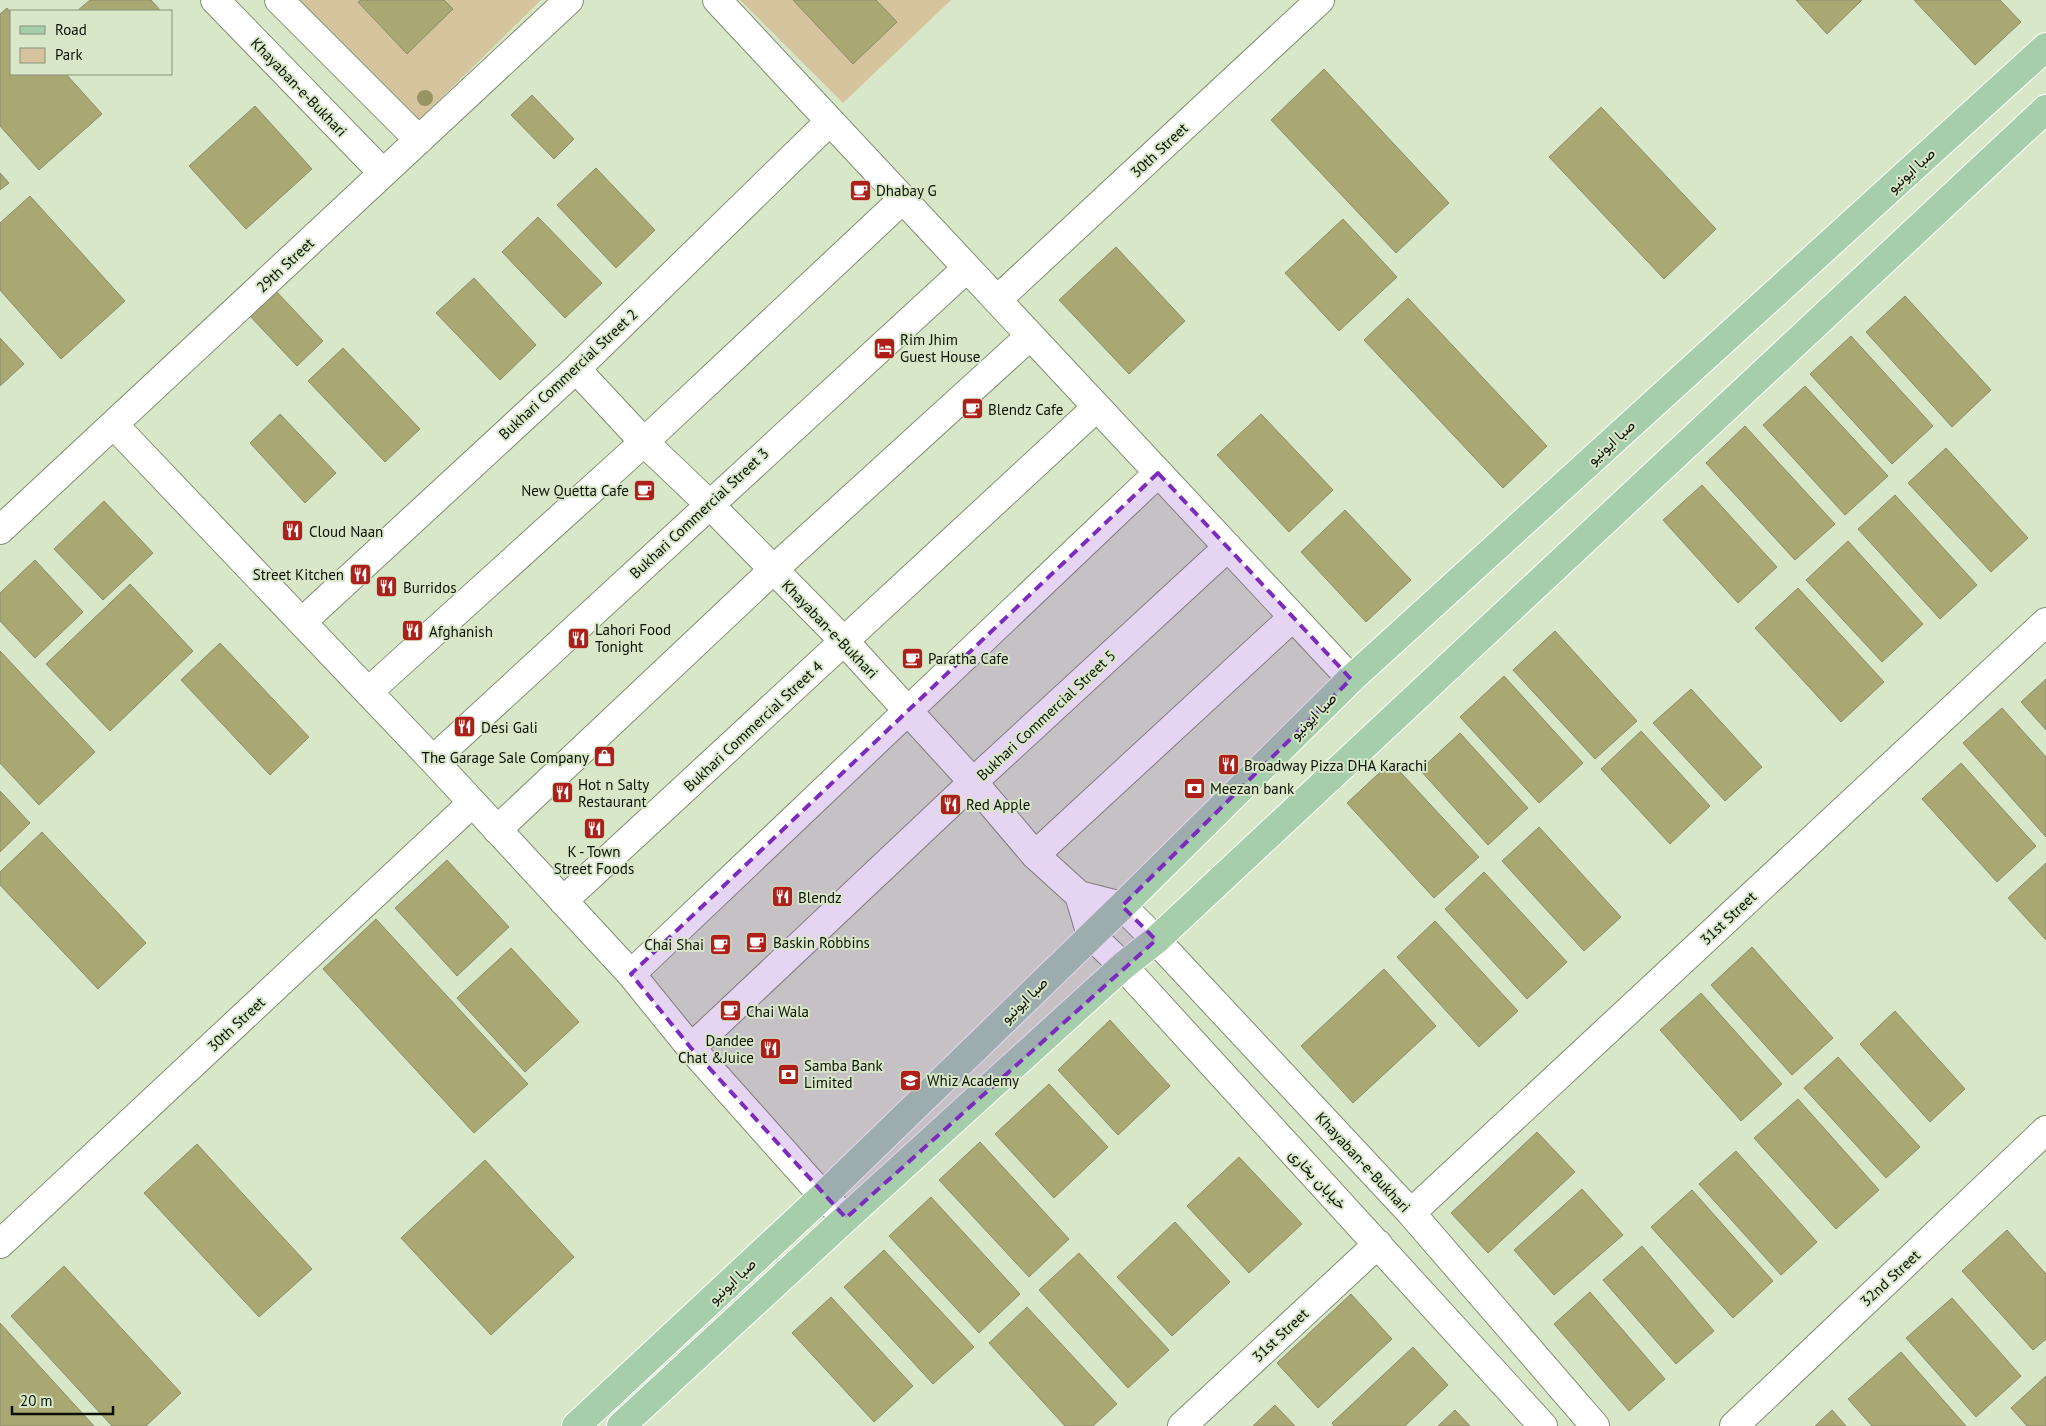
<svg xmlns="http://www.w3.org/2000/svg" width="2046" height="1426" viewBox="0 0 2046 1426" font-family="'PT Sans',Vazirmatn,sans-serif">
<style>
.green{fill:#d5c49d}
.building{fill:#a9a873;stroke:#8c8c6c}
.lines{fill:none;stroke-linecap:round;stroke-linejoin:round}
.minor-casing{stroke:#818e70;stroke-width:30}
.major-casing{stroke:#fff;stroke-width:30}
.minor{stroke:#fff;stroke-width:28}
.major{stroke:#a6ceaa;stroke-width:28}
.tree{fill:#999463}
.marked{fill:#7b2cbf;fill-opacity:0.2;stroke:#7b2cbf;stroke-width:4;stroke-dasharray:10 6;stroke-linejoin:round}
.labels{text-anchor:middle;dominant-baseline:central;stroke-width:4;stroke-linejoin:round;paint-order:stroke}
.street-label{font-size:15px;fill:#0b1006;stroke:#d8e7c7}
.poi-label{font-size:15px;fill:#0b1006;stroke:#d8e7c7;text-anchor:start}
</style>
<rect width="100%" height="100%" fill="#d8e7c7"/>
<path class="green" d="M298 0H541L418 121Z
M740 0H951L843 103Z"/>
<path class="building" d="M90 0H151L161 11H77Z
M361 0H444L453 9 407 54 358 2Z
M793 0H876L897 22 853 64Z
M1796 0H1862L1827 34Z
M1914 0H2000L2021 22 1975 65Z
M7 8 11 13V74H66L102 114 39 170 0 126V14Z
M1324 69 1449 203 1396 253 1271 120Z
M532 95 574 139 554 159 511 115Z
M255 106 312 169 246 229 189 166Z
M1601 107 1716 229 1664 279 1549 157Z
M596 168 655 230 616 268 557 205Z
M0 173 9 183 0 190Z
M30 196 125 301 61 359 0 290V223Z
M538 217 602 283 565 318 502 252Z
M1343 219 1397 277 1339 331 1285 273Z
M1116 247 1185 321 1129 374 1059 300Z
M474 278 536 345 500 380 436 313Z
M274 289 323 341 297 366 248 314Z
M1905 296 1991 390 1952 427 1866 332Z
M1408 298 1547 446 1503 488 1364 340Z
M1851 336 1933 426 1892 464 1810 374Z
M0 338 24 364 0 386Z
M343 348 420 429 385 462 308 381Z
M1805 386 1888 476 1845 515 1763 425Z
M280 414 336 473 305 503 250 443Z
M1261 414 1333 490 1289 532 1217 455Z
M1745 426 1835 524 1795 560 1706 463Z
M1946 448 2028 538 1991 572 1908 483Z
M1702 485 1777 567 1738 603 1663 520Z
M1895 495 1977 585 1940 619 1858 529Z
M104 501 153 553 103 600 54 549Z
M1345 510 1411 580 1366 622 1301 552Z
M1848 541 1923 624 1882 662 1806 580Z
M35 560 83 612 35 658 0 621V593Z
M130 584 193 651 110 731 46 664Z
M1798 588 1884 682 1841 722 1755 628Z
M1555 631 1637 721 1595 759 1513 670Z
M220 643 309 737 270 775 181 680Z
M0 651 95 752 39 805 0 763Z
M1504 676 1583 763 1539 803 1460 717Z
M2046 679V730L2021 702Z
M1691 689 1762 767 1725 801 1653 723Z
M2002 708 2046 757V837L1963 743Z
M1641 731 1710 806 1670 844 1601 769Z
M1460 733 1528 808 1488 845 1420 770Z
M1391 762 1479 857 1434 898 1347 803Z
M1961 763 2036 846 1997 882 1922 799Z
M0 791 30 823 0 852Z
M1539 827 1621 917 1584 951 1502 861Z
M42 832 146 943 98 989 0 885V872Z
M447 860 509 927 457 976 395 908Z
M2046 863V940L2008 898Z
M1484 872 1567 962 1527 999 1445 909Z
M376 919 528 1084 474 1133 323 969Z
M1435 921 1518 1011 1479 1047 1397 957Z
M1752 947 1833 1038 1792 1075 1711 985Z
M511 948 579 1022 525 1072 457 998Z
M1384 969 1436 1026 1353 1103 1301 1046Z
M1701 993 1782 1084 1741 1121 1660 1030Z
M1895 1011 1965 1089 1930 1122 1860 1044Z
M1110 1020 1170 1086 1118 1135 1058 1070Z
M1838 1057 1920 1147 1886 1178 1804 1088Z
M1049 1084 1108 1147 1054 1198 995 1134Z
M1798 1099 1879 1190 1836 1229 1754 1138Z
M1537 1132 1575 1172 1488 1253 1451 1213Z
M980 1142 1069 1239 1029 1277 939 1180Z
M197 1144 312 1269 259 1317 144 1193Z
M1736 1151 1817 1242 1781 1275 1699 1184Z
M1239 1157 1302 1224 1249 1273 1187 1206Z
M485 1160 574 1257 491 1335 401 1238Z
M1582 1189 1623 1235 1554 1295 1514 1250Z
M1692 1190 1773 1281 1733 1318 1651 1227Z
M931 1197 1020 1294 979 1333 889 1236Z
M1175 1222 1230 1282 1172 1336 1117 1277Z
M2007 1230 2046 1274V1339L2033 1350 1962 1271Z
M1642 1246 1714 1331 1676 1364 1603 1280Z
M884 1250 974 1347 933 1384 844 1287Z
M1079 1253 1169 1350 1128 1388 1039 1290Z
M64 1266 181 1393 146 1426H112L11 1316Z
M1590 1292 1665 1379 1629 1411 1554 1324Z
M1351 1294 1392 1339 1318 1408 1277 1363Z
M831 1297 913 1386 874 1422 792 1333Z
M1952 1298 2021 1376 1976 1417 1906 1338Z
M1027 1307 1117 1404 1093 1426H1065L989 1343Z
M0 1323 94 1426H0Z
M1413 1347 1448 1385 1405 1426H1334L1332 1423Z
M1901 1352 1966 1426H1872L1848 1399Z
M2046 1376V1426H2027L2011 1408Z
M1275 1405 1295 1426H1253Z
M1455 1410 1470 1426H1438Z
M1832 1410 1846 1426H1815Z"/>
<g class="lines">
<defs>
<path id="minor" d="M215 0 383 173
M279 0 419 140
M717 0 1351 679
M997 300 1320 0
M576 369 644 442 709 504 844 641 973 782 1035 855 1079 895 1122 906 1156 940 1411 1213 1595 1426
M114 425 433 760 631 974 691 1048 823 1196 846 1218
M0 530 569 0
M302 622 576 369 830 121
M368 692 644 442 903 199
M433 760 967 268
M497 830 773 570 1030 336
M1035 855 1293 617
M1079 895 1091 935 1123 966 1543 1426
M563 901 1097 407
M631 974 1158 473
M691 1048 973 782 1228 547
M1411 1213 2046 622
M0 1244 471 804
M1182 1426 1378 1244
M1734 1426 2046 1130"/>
<path id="major" d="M576 1426 823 1196 1122 906 1351 679 2046 47
M621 1426 846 1218 1123 966 1156 940 2046 109"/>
</defs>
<use href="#minor" class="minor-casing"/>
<use href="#major" class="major-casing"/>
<use href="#minor" class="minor"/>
<use href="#major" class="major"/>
</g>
<circle class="tree" cx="425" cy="98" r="8"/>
<path class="marked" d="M1158 473 1351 679 1122 906 1156 940 846 1218 691 1048 631 974Z"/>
<defs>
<symbol id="cafe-square" viewBox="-11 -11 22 22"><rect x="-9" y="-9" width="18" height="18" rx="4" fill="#af1f19" stroke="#d8e7c7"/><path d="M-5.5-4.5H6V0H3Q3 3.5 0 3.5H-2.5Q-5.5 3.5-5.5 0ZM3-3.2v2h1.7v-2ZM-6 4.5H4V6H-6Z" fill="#fff"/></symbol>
<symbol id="hotel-square" viewBox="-11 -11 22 22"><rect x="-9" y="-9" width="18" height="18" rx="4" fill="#af1f19" stroke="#d8e7c7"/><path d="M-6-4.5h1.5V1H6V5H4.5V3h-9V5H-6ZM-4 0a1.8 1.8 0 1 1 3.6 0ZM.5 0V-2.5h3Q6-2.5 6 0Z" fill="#fff"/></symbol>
<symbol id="restaurant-square" viewBox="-11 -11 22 22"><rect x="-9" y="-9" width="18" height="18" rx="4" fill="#af1f19" stroke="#d8e7c7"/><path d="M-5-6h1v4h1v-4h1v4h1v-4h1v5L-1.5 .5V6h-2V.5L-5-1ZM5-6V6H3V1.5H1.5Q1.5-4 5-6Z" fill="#fff"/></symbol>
<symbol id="shop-square" viewBox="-11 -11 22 22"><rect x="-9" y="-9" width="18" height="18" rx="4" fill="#af1f19" stroke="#d8e7c7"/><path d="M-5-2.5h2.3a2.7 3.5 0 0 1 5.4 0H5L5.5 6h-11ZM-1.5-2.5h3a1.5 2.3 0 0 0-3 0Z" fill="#fff"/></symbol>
<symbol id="bank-square" viewBox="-11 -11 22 22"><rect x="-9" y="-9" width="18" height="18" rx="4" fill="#af1f19" stroke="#d8e7c7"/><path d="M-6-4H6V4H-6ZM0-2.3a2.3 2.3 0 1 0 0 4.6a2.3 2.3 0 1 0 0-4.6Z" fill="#fff"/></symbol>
<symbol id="school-square" viewBox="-11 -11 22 22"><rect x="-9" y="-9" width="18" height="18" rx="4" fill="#af1f19" stroke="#d8e7c7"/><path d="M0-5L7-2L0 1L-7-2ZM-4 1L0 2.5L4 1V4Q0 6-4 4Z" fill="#fff"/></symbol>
</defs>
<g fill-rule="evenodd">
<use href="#cafe-square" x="848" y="178" width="25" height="25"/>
<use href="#hotel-square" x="872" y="336" width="25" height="25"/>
<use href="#cafe-square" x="960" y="396" width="25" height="25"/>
<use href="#cafe-square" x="632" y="478" width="25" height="25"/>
<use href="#restaurant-square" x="280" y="518" width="25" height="25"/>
<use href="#restaurant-square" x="348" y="562" width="25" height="25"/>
<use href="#restaurant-square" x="374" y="574" width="25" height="25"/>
<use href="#restaurant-square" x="400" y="618" width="25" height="25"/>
<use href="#restaurant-square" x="566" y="626" width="25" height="25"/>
<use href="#cafe-square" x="900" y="646" width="25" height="25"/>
<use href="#restaurant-square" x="452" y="714" width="25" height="25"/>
<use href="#shop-square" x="592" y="744" width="25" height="25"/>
<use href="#restaurant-square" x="1216" y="752" width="25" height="25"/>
<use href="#bank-square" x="1182" y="776" width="25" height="25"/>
<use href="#restaurant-square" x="550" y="780" width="25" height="25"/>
<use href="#restaurant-square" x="938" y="792" width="25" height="25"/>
<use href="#restaurant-square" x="582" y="816" width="25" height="25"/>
<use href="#restaurant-square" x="770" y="884" width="25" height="25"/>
<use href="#cafe-square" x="744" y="930" width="25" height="25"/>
<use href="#cafe-square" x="708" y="932" width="25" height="25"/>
<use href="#cafe-square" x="718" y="998" width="25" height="25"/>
<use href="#restaurant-square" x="758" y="1036" width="25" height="25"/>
<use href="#bank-square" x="776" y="1062" width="25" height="25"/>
<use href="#school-square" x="898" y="1068" width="25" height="25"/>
</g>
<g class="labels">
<g class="street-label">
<text transform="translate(299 87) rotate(46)">Khayaban-e-Bukhari</text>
<text transform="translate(1159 150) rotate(-43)">30th Street</text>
<text transform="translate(1911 170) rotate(-42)">صبا ایونیو</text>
<text transform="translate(285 265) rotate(-43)">29th Street</text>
<text transform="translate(568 374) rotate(-43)">Bukhari Commercial Street 2</text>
<text transform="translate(1611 442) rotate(-42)">صبا ایونیو</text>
<text transform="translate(699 513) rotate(-43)">Bukhari Commercial Street 3</text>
<text transform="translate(830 629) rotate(46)">Khayaban-e-Bukhari</text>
<text transform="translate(1046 715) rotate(-43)">Bukhari Commercial Street 5</text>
<text transform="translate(1313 716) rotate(-45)">صبا ایونیو</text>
<text transform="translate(753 726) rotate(-43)">Bukhari Commercial Street 4</text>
<text transform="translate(1728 918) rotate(-43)">31st Street</text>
<text transform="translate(1024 1000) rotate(-44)">صبا ایونیو</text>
<text transform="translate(236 1024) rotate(-43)">30th Street</text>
<text transform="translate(1363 1162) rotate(47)">Khayaban-e-Bukhari</text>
<text transform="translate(1318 1179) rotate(47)">خیابان بخاری</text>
<text transform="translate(1890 1278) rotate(-43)">32nd Street</text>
<text transform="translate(732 1281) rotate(-43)">صبا ایونیو</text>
<text transform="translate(1280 1335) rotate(-43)">31st Street</text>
</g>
<g class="poi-label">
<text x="876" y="190">Dhabay G</text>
<text x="900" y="339">Rim Jhim<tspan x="900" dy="17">Guest House</tspan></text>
<text x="988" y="409">Blendz Cafe</text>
<text x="629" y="490" text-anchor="end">New Quetta Cafe</text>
<text x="309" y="531">Cloud Naan</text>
<text x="344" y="574" text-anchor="end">Street Kitchen</text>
<text x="403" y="587">Burridos</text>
<text x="595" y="629">Lahori Food<tspan x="595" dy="17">Tonight</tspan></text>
<text x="429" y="631">Afghanish</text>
<text x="928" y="658">Paratha Cafe</text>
<text x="481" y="727">Desi Gali</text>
<text x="589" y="757" text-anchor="end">The Garage Sale Company</text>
<text x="1244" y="765">Broadway Pizza DHA Karachi</text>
<text x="578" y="784">Hot n Salty<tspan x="578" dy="17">Restaurant</tspan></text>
<text x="1210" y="788">Meezan bank</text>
<text x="966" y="804">Red Apple</text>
<text x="594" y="851" text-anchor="middle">K - Town<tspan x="594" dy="17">Street Foods</tspan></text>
<text x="798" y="897">Blendz</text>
<text x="773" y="942">Baskin Robbins</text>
<text x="704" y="944" text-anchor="end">Chai Shai</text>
<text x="746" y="1011">Chai Wala</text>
<text x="754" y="1040" text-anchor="end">Dandee<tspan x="754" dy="17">Chat &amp;Juice</tspan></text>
<text x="804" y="1065">Samba Bank<tspan x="804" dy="17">Limited</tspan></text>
<text x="927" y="1080">Whiz Academy</text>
</g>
</g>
<rect x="10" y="10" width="162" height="65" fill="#d8e7c7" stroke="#86917a"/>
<rect x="20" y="26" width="25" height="8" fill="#a6ceaa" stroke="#86917a"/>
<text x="55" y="35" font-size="15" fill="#0b1006">Road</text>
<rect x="20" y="48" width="25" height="15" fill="#d5c49d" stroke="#86917a"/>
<text x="55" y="60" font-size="15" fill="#0b1006">Park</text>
<path d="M12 1406v8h101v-8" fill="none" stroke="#0b1006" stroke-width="2.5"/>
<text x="20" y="1406" font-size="15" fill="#0b1006" stroke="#d8e7c7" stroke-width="4" paint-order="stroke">20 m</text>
</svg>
